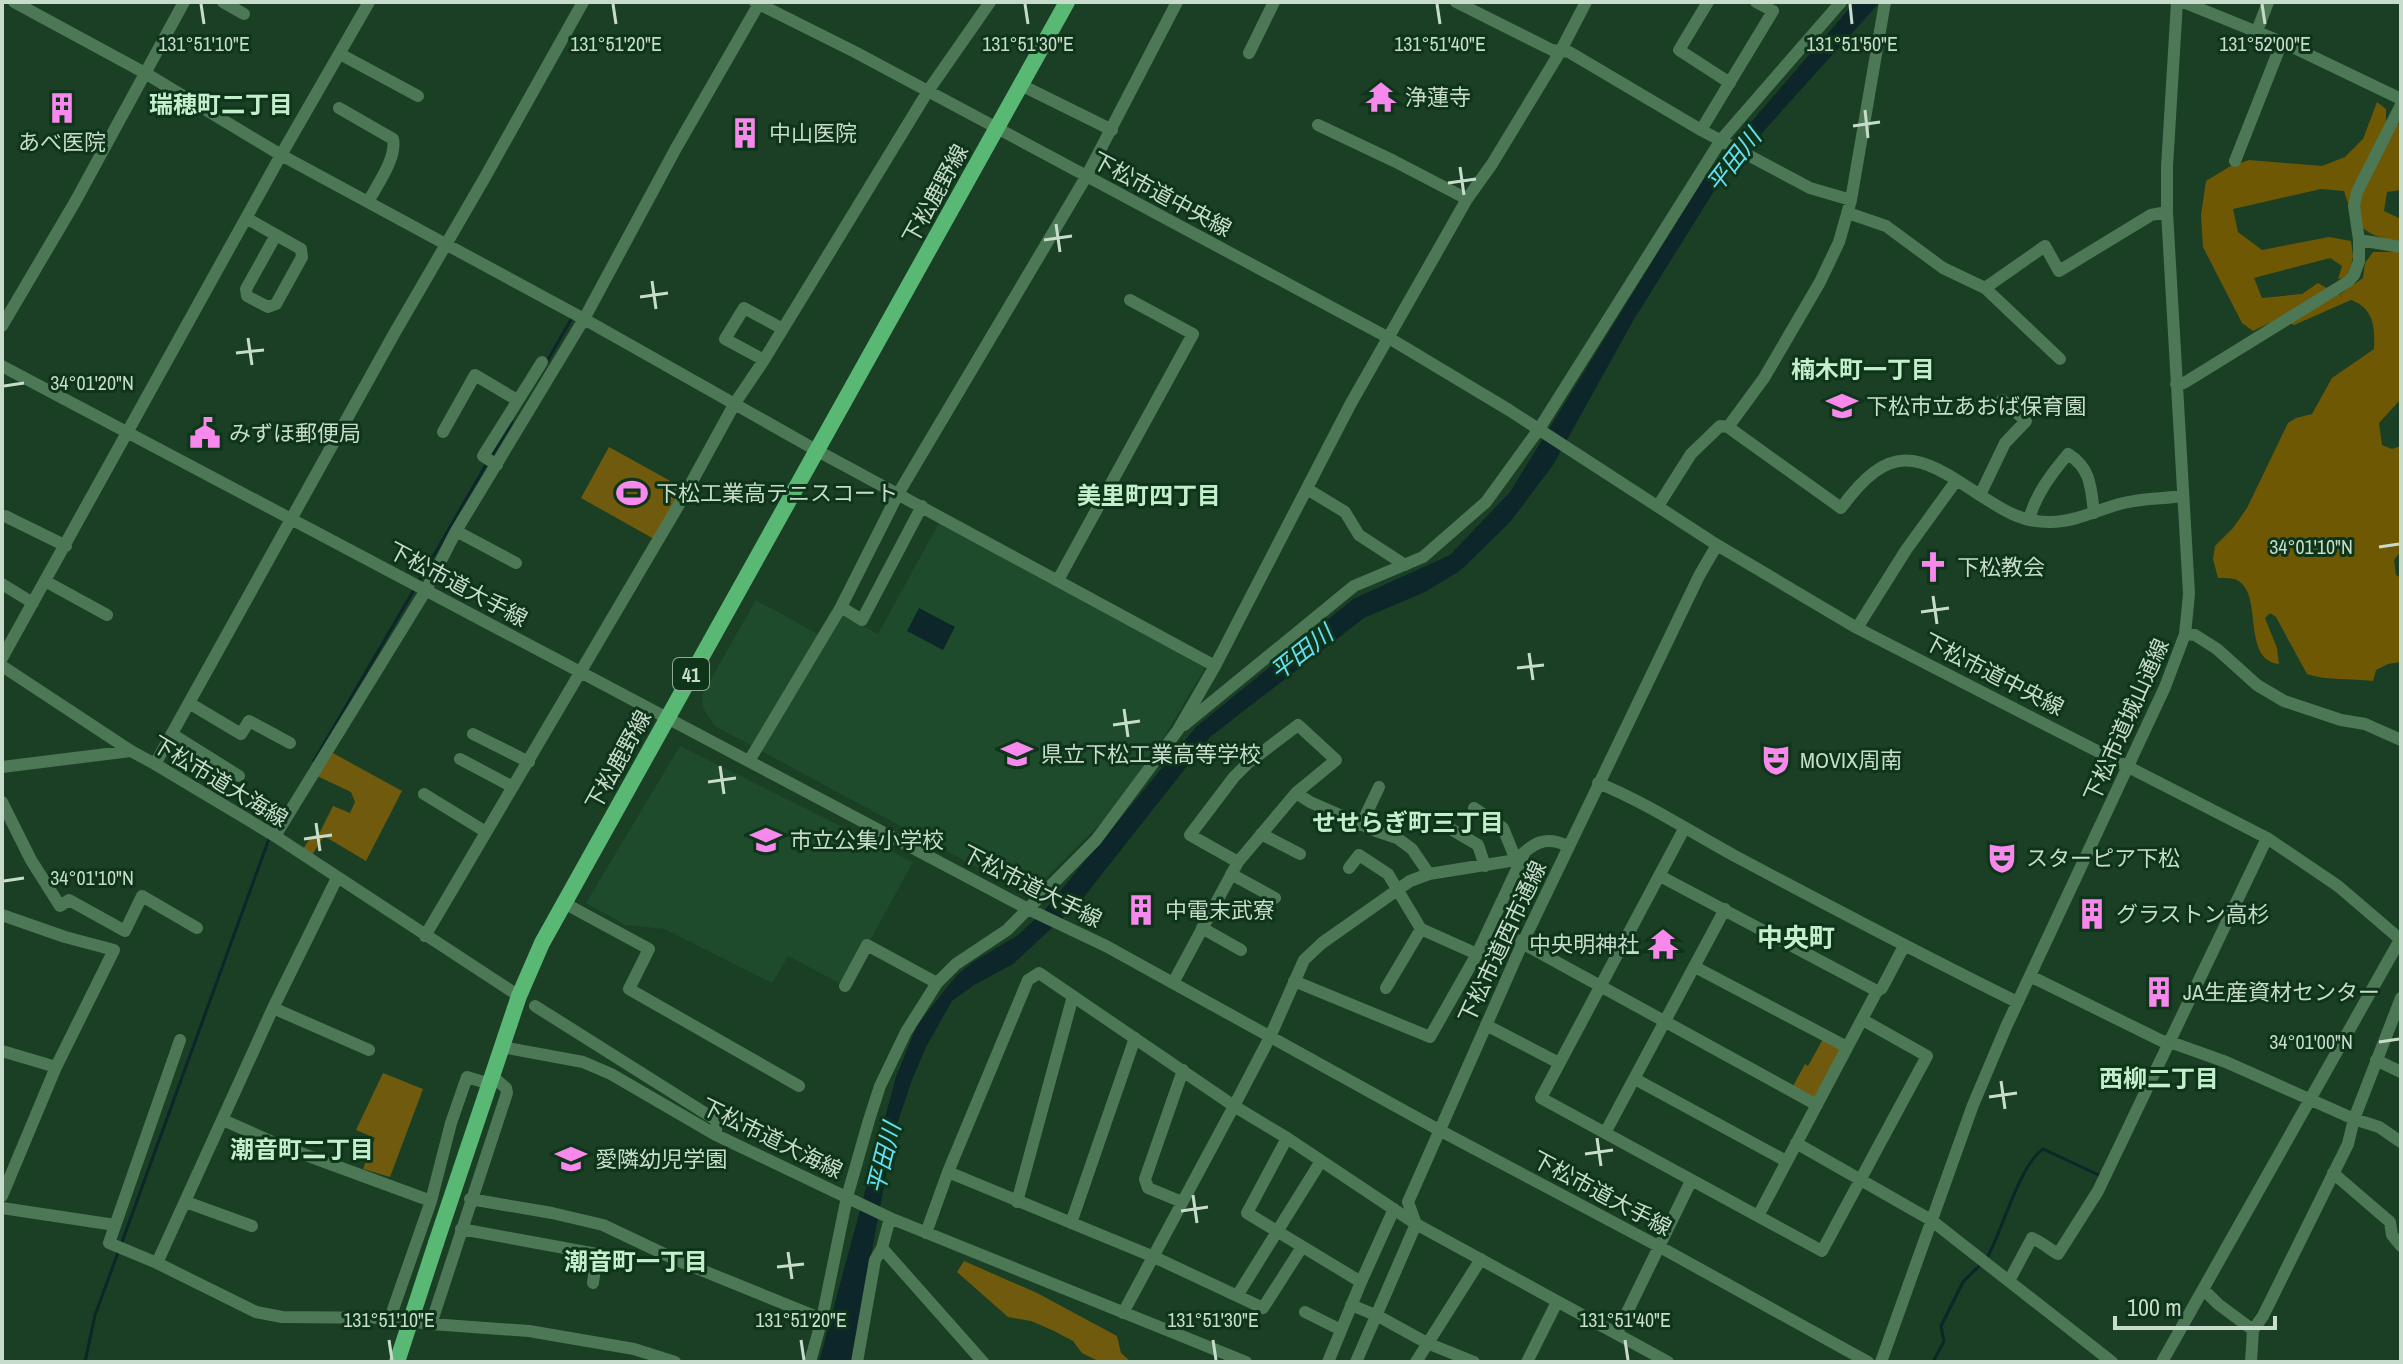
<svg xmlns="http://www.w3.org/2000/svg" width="2403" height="1364" viewBox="0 0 2403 1364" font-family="'Archivo Narrow','Noto Sans JP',sans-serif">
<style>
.built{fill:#1e4b2c}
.green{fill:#705a0e}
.forest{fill:#6f5804}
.water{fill:#0d262a}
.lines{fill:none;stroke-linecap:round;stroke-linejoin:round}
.stream{stroke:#0d262a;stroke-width:3}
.minor{stroke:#4c7856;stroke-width:12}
.major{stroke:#59b873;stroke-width:16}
.major-bridge{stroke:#59b873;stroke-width:16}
.ticks{fill:none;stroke:#c7dccb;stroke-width:3}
.labels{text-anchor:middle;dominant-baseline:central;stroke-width:6;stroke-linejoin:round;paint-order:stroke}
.shield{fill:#0e341a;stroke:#90aa96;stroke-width:2}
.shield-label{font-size:20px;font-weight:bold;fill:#c7dccb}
.poi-label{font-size:22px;fill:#c7dccb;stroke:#0e341a;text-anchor:start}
.street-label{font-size:22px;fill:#c7dccb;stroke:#0e341a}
.neighbourhood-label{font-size:24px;font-weight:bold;fill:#c4efcc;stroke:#0e341a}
.water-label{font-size:24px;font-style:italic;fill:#64e0f5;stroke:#0e341a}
.quarter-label{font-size:26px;font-weight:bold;fill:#c4efcc;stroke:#0e341a}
.ticks-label{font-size:20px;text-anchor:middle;fill:#c7dccb;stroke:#0e341a;stroke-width:6;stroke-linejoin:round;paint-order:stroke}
</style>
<rect width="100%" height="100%" fill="#1a3f24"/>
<path class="built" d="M940 521 1206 666 1144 771 1100 824 1034 890 1017 889 715 726 703 708 702 695 756 600 825 638 839 613 878 634Z
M680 746 913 862 845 986 788 956 772 983 665 929 625 925 586 903Z"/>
<path class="green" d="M609 447 683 488 654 539 581 498Z
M331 752 402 791 366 861 324 836 312 855 303 849 310 838 320 832 333 806 350 813 355 802 351 792 317 776Z
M1823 1039 1842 1049 1816 1098 1793 1086 1805 1064 1808 1066Z
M383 1073 423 1089 390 1177 363 1169 375 1138 356 1130Z
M964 1261 1037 1293 1117 1336 1121 1353 1130 1361 1100 1362 1082 1353 1073 1341 1052 1330 1031 1321 1008 1317 957 1272Z"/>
<path class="forest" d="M2377 102 2386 109V122L2397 125 2401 123V190L2387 192 2384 211 2401 219V241C2364 238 2354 224 2344 191L2321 189 2233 209 2238 232 2262 250 2329 237 2351 241 2353 256 2349 277 2338 279 2342 266 2330 258 2254 278 2262 298 2302 294 2318 283 2339 295 2363 278 2365 263 2373 252H2401V399L2379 423 2382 445 2392 449 2401 446V551L2394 560 2396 575 2401 578V662L2388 664 2376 670 2373 681C2350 678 2328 681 2307 674L2276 617 2270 613 2265 618 2277 648 2279 664C2241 660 2264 594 2237 580 2233 578 2223 578 2218 578L2213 559 2215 546 2233 528 2247 508 2288 423 2296 418 2312 414 2332 378 2374 349C2375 328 2374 308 2351 300L2294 325 2278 319 2253 331 2242 323 2203 247 2201 215 2206 181 2229 167 2249 160 2322 166 2345 157 2363 139Z"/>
<path class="water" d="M1855 2H1880L1724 175 1633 321 1553 465 1511 521 1461 570 1425 592 1364 618 1210 737 1080 902 1013 964 974 985 952 1001 926 1047 912 1080 894 1133 851 1362H819L896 1077 917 1025 957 975 973 962 1018 935 1042 913 1196 727 1353 599 1450 555 1510 492 1707 173Z
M919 608 955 627 943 650 907 631Z"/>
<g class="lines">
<path class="stream" d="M546 363 572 318
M491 457 512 422
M419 581 487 463
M314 761 415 588
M122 1242 270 836
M1987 1258C2003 1229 2019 1166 2043 1149L2101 1176
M85 1362 95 1315 119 1250
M1933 1362 1944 1341 1941 1326 1963 1282 1982 1263"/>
<path class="minor" d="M14 2 145 73 281 155 584 319 816 450 1215 666
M223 2 244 14
M755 2 855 52 1389 338 1509 410 1717 545 1857 628 2267 838 2338 886 2401 940
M1456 2 1552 50 1569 52 1701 130 1810 188 1851 200
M1708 2 1679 50 1730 83
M2183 2 2282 42 2401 99
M2257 31 2268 2
M1249 53 1274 2
M340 54 418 96
M1021 85 1112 130
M339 108 393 139C397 158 377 185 368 202
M1318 125 1394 161 1467 199
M1701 130 1773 11 1756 2
M2235 161 2282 42
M1848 213 1886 226 1943 268 1985 288 2060 359
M246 218 301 249 302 257 276 304 268 307 247 296 246 289 276 235
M2359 240 2401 247
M1985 288 2045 246 2059 271 2151 215 2167 212
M2 326 75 202 184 2
M764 360 725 339 744 308 783 329
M2 366 1028 909 1106 946 1439 1130 1660 1247 1868 1362
M2176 384 2184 383 2349 281 2354 275 2359 261V240L2354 206 2357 192 2401 105
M1728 427 1764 378 1820 282 1839 242 1851 200 1885 2
M443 432 475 375 517 400
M497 465 483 456 542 362
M1307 489 1345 512 1359 535 1405 565
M1980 495 2005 443 2026 421 2002 400
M1658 506 1691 454 1720 426 1728 427 1841 508C1890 442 1916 452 1978 494 2002 509 2021 523 2051 522 2073 522 2096 511 2116 505 2136 498 2162 499 2183 496
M5 516 66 546
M2029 520C2035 495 2052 473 2068 454 2091 468 2091 488 2094 513
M456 531 516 563
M1058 580 1193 334 1130 300
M45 581 107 615
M2 584 33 603
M841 607 862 620 922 506
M1857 628 1906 550 1956 481
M2185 634 2195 635 2217 649 2257 685 2284 701 2341 720 2365 724 2401 740
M2 658 281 155 369 2
M2 666 131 751 155 764 275 836 519 996
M189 703 241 734 249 721 290 743
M1184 725 1354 586 1423 557 1486 502 1539 429 1721 140 1841 2
M172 734 239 776
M473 734 529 762
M460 759 513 787
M749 761 841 607 898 494 1086 177 1177 2
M155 764 394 334 484 179 583 2
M2 767 131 751
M1598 783C1645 802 1689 831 1733 855 1827 905 1922 955 2017 1002
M1296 793 1310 802 1376 831 1397 838 1412 849 1429 874
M424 794 486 832
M2 802 31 860 60 906 69 900 125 931 142 896 197 928
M1474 808 1503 828 1516 860
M1361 825 1379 787
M1444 825 1478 845 1485 866
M1684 829 1541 1098 1822 1251 1927 1056 1863 1020
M1261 834 1300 854
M275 836 426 590 456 531 584 319 675 150 760 2
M1349 868 1359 855 1388 874 1421 929 1477 954
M1231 874 1275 898
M1660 876 1877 991
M564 903 649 949 629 989 799 1086
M2 915 65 937 114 950 56 1067 2 1196
M1491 926 1817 1105
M1202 928 1241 950
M425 936 684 496 735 403 764 360 928 91 990 2
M1695 967 1847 1047
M2030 976 2162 1041 2170 1042 2226 1062 2354 1119 2379 1127 2401 1142
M1294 981 1430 1037 1477 954 1524 854
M1173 983 1238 862 1296 793 1336 760 1298 725 1248 763 1234 777 1190 835 1238 862
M845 986 867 945 937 983
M1386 988 1421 929
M535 1006 716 1120V1135
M273 1008 369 1050
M1486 1025 1559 1063
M180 1040 109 1243 157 1263 256 1312 282 1317 390 1318 431 1324 529 1331 634 1349 675 1362
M502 1047 583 1062 611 1074 716 1135 890 1218 1246 1362
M2 1051 56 1067
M2376 1060 2401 1072
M1635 1079 1786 1161
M223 1120 284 1147 431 1201
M1605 1133 1725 909
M1287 1138 1247 1213 1361 1282 1328 1362
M1796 1143 1931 1220 2112 1362
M2333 1173 2390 1222 2392 1235 2401 1246
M470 1199 552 1213 603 1225 679 1261 822 1319
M186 1202 252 1226
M1017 1202 1073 996
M1182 1202 1148 1188 1145 1179 1183 1070
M2 1208 115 1225
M1758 1216 1877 991 1882 988 1904 946
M1071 1223 1135 1038
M461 1229 597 1254 593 1283
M926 1233 948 1172
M1302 1247 1263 1308 1154 1257 948 1172 1028 980 1039 973 1234 1106 1287 1138 1416 1224 1668 1362
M882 1248 983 1362
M157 1263 273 1008 337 878
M2009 1281 2032 1238C2042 1242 2049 1249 2058 1254L2098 1191 2267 838
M1361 1282 1394 1209
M2204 1290 2218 1304 2253 1330
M1237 1296 1321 1161
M1351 1305 1378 1316 1427 1343 1474 1362
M1305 1312 1341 1330
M1123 1313 1234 1106 1270 1037 1304 960 1322 943 1410 881 1429 874 1516 860C1533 843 1545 835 1568 846
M390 1318 431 1201 451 1123 467 1077 490 1084
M431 1324 507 1093 506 1088 492 1076
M1617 1333 1691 1181
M810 1362 822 1319 847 1197 869 1120 880 1086 906 1032 937 983 956 964 1007 930 1096 840 1178 730 1215 666 1350 405 1467 199 1492 164 1560 52 1586 2
M857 1362 875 1260 882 1248 890 1218
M1356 1362 1416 1224 1408 1202 1523 942 1699 576 1717 545
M1416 1362 1481 1259
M1527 1362 1557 1302
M1881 1362 1973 1105 2006 1027 2165 687 2185 634 2189 594 2167 212V167L2177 2
M2162 1362 2401 938
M2251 1362 2253 1330 2263 1316 2348 1144 2354 1119 2401 998"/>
<path class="major" d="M436 1243 519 996 542 943 1067 2"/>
<path class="major-bridge" d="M397 1362 436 1243"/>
</g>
<path class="ticks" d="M201 4 204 24M613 4 616 24M1025 4 1028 24M1437 4 1440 24M1850 4 1852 24M2262 4 2265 24M1865 110 1868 138M1853 126 1880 122M1460 167 1464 195M1448 183 1476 179M1056 224 1060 252M1044 240 1072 236M652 281 656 309M640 297 668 293M248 338 252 365M236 353 264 350M4 386 24 383M2379 547 2399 544M1933 596 1937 624M1921 612 1949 608M1529 653 1533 680M1517 668 1544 665M1124 709 1128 737M1113 725 1140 721M720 766 724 794M708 782 736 778M316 823 320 851M304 839 332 835M4 881 24 878M2379 1042 2399 1039M2001 1081 2005 1109M1989 1097 2017 1093M1597 1138 1601 1166M1585 1154 1613 1150M1193 1195 1197 1223M1181 1211 1208 1207M788 1252 792 1279M777 1267 804 1264M389 1340 392 1360M801 1340 804 1360M1213 1340 1216 1360M1625 1340 1628 1360"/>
<defs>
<symbol id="temple-bare" viewBox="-9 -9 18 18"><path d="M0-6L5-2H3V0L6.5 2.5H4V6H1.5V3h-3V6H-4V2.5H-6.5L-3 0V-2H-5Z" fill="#f788ec" stroke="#0e341a" stroke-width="2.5" paint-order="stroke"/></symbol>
<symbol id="building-bare" viewBox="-9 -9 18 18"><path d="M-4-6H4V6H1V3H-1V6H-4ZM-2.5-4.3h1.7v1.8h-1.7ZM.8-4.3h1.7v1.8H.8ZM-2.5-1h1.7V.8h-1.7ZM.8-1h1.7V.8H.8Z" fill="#f788ec" stroke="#0e341a" stroke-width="2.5" paint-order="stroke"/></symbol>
<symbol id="school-bare" viewBox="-9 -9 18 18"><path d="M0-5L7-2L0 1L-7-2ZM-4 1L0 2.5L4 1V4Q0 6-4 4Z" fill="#f788ec" stroke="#0e341a" stroke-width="2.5" paint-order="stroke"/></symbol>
<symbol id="civic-bare" viewBox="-9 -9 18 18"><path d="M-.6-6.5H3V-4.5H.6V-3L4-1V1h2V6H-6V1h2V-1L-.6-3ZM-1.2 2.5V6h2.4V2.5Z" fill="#f788ec" stroke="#0e341a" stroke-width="2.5" paint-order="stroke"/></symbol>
<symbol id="stadium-bare" viewBox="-9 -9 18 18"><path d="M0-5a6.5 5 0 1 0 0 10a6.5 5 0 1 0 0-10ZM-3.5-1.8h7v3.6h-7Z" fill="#f788ec" stroke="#0e341a" stroke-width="2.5" paint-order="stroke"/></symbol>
<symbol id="church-bare" viewBox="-9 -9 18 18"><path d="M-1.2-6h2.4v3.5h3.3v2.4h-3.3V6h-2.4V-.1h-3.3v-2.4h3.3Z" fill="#f788ec" stroke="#0e341a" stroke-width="2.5" paint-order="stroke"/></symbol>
<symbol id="theatre-bare" viewBox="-9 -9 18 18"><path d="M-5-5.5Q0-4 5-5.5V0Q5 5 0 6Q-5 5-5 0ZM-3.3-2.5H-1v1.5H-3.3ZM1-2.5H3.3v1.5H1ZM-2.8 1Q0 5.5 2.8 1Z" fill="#f788ec" stroke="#0e341a" stroke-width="2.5" paint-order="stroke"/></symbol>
</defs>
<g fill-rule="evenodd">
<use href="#temple-bare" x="1359" y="75" width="44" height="44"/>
<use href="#building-bare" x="40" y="86" width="44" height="44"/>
<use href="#building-bare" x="723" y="111" width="44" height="44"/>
<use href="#school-bare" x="1820" y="384" width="44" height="44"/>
<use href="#civic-bare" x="183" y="411" width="44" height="44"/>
<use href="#stadium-bare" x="610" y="471" width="44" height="44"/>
<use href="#church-bare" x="1911" y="545" width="44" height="44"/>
<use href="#school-bare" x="995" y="732" width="44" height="44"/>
<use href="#theatre-bare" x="1754" y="738" width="44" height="44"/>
<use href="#school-bare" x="744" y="818" width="44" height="44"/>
<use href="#theatre-bare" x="1980" y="836" width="44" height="44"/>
<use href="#building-bare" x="1119" y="888" width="44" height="44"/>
<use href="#building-bare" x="2070" y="892" width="44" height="44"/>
<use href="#temple-bare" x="1641" y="922" width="44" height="44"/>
<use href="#building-bare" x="2137" y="970" width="44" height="44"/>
<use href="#school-bare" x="549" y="1137" width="44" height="44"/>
</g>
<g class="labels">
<rect class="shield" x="673" y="658" width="36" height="32" rx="6"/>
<g class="shield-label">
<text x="691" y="674">41</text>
</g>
<g class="poi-label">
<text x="1405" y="97">浄蓮寺</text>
<text x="769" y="133">中山医院</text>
<text x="62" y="142" text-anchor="middle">あべ医院</text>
<text x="1866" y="406">下松市立あおば保育園</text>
<text x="229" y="433">みずほ郵便局</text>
<text x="656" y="493">下松工業高テニスコート</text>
<text x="1957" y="567">下松教会</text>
<text x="1041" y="754">県立下松工業高等学校</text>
<text x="1800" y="760">MOVIX周南</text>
<text x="790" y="840">市立公集小学校</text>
<text x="2026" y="858">スターピア下松</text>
<text x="1165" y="910">中電末武寮</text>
<text x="2116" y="914">グラストン高杉</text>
<text x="1639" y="944" text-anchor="end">中央明神社</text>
<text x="2183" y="992">JA生産資材センター</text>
<text x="595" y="1159">愛隣幼児学園</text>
</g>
<g class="street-label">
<text transform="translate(935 194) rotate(-61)">下松鹿野線</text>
<text transform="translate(1162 194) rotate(28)">下松市道中央線</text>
<text transform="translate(458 584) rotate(28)">下松市道大手線</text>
<text transform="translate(1994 674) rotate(27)">下松市道中央線</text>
<text transform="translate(2126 720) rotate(-66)">下松市道城山通線</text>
<text transform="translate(618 760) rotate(-61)">下松鹿野線</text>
<text transform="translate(220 781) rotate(31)">下松市道大海線</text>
<text transform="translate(1032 886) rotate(27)">下松市道大手線</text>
<text transform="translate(1502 942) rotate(-65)">下松市道西市通線</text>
<text transform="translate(772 1138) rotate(26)">下松市道大海線</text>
<text transform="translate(1602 1193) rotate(28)">下松市道大手線</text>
</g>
<g class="neighbourhood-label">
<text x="221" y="104">瑞穂町二丁目</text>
<text x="1863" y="369">楠木町一丁目</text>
<text x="1149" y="495">美里町四丁目</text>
<text x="1408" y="822">せせらぎ町三丁目</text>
<text x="2159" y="1078">西柳二丁目</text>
<text x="302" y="1149">潮音町二丁目</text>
<text x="636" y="1261">潮音町一丁目</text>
</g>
<g class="water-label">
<text transform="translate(1733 160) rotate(-52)">平田川</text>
<text transform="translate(1301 652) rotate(-38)">平田川</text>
<text transform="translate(883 1158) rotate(-76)">平田川</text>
</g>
<g class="quarter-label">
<text x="1796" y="937">中央町</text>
</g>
</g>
<g class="ticks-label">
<text x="204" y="51">131°51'10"E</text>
<text x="616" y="51">131°51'20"E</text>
<text x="1028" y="51">131°51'30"E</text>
<text x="1440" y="51">131°51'40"E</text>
<text x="1852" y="51">131°51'50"E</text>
<text x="2265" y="51">131°52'00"E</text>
<text x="92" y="390">34°01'20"N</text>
<text x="2311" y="554">34°01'10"N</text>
<text x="92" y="885">34°01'10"N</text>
<text x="2311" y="1049">34°01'00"N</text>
<text x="389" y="1327">131°51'10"E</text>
<text x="801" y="1327">131°51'20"E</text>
<text x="1213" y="1327">131°51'30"E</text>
<text x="1625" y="1327">131°51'40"E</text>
</g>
<rect width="2403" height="1364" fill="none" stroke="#c7dccb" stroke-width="8"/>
<path d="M2115 1316v12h160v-12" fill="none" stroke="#c7dccb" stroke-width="4"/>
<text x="2127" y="1316" font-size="24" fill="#c7dccb" stroke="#0e341a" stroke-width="6" paint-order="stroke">100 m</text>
</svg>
